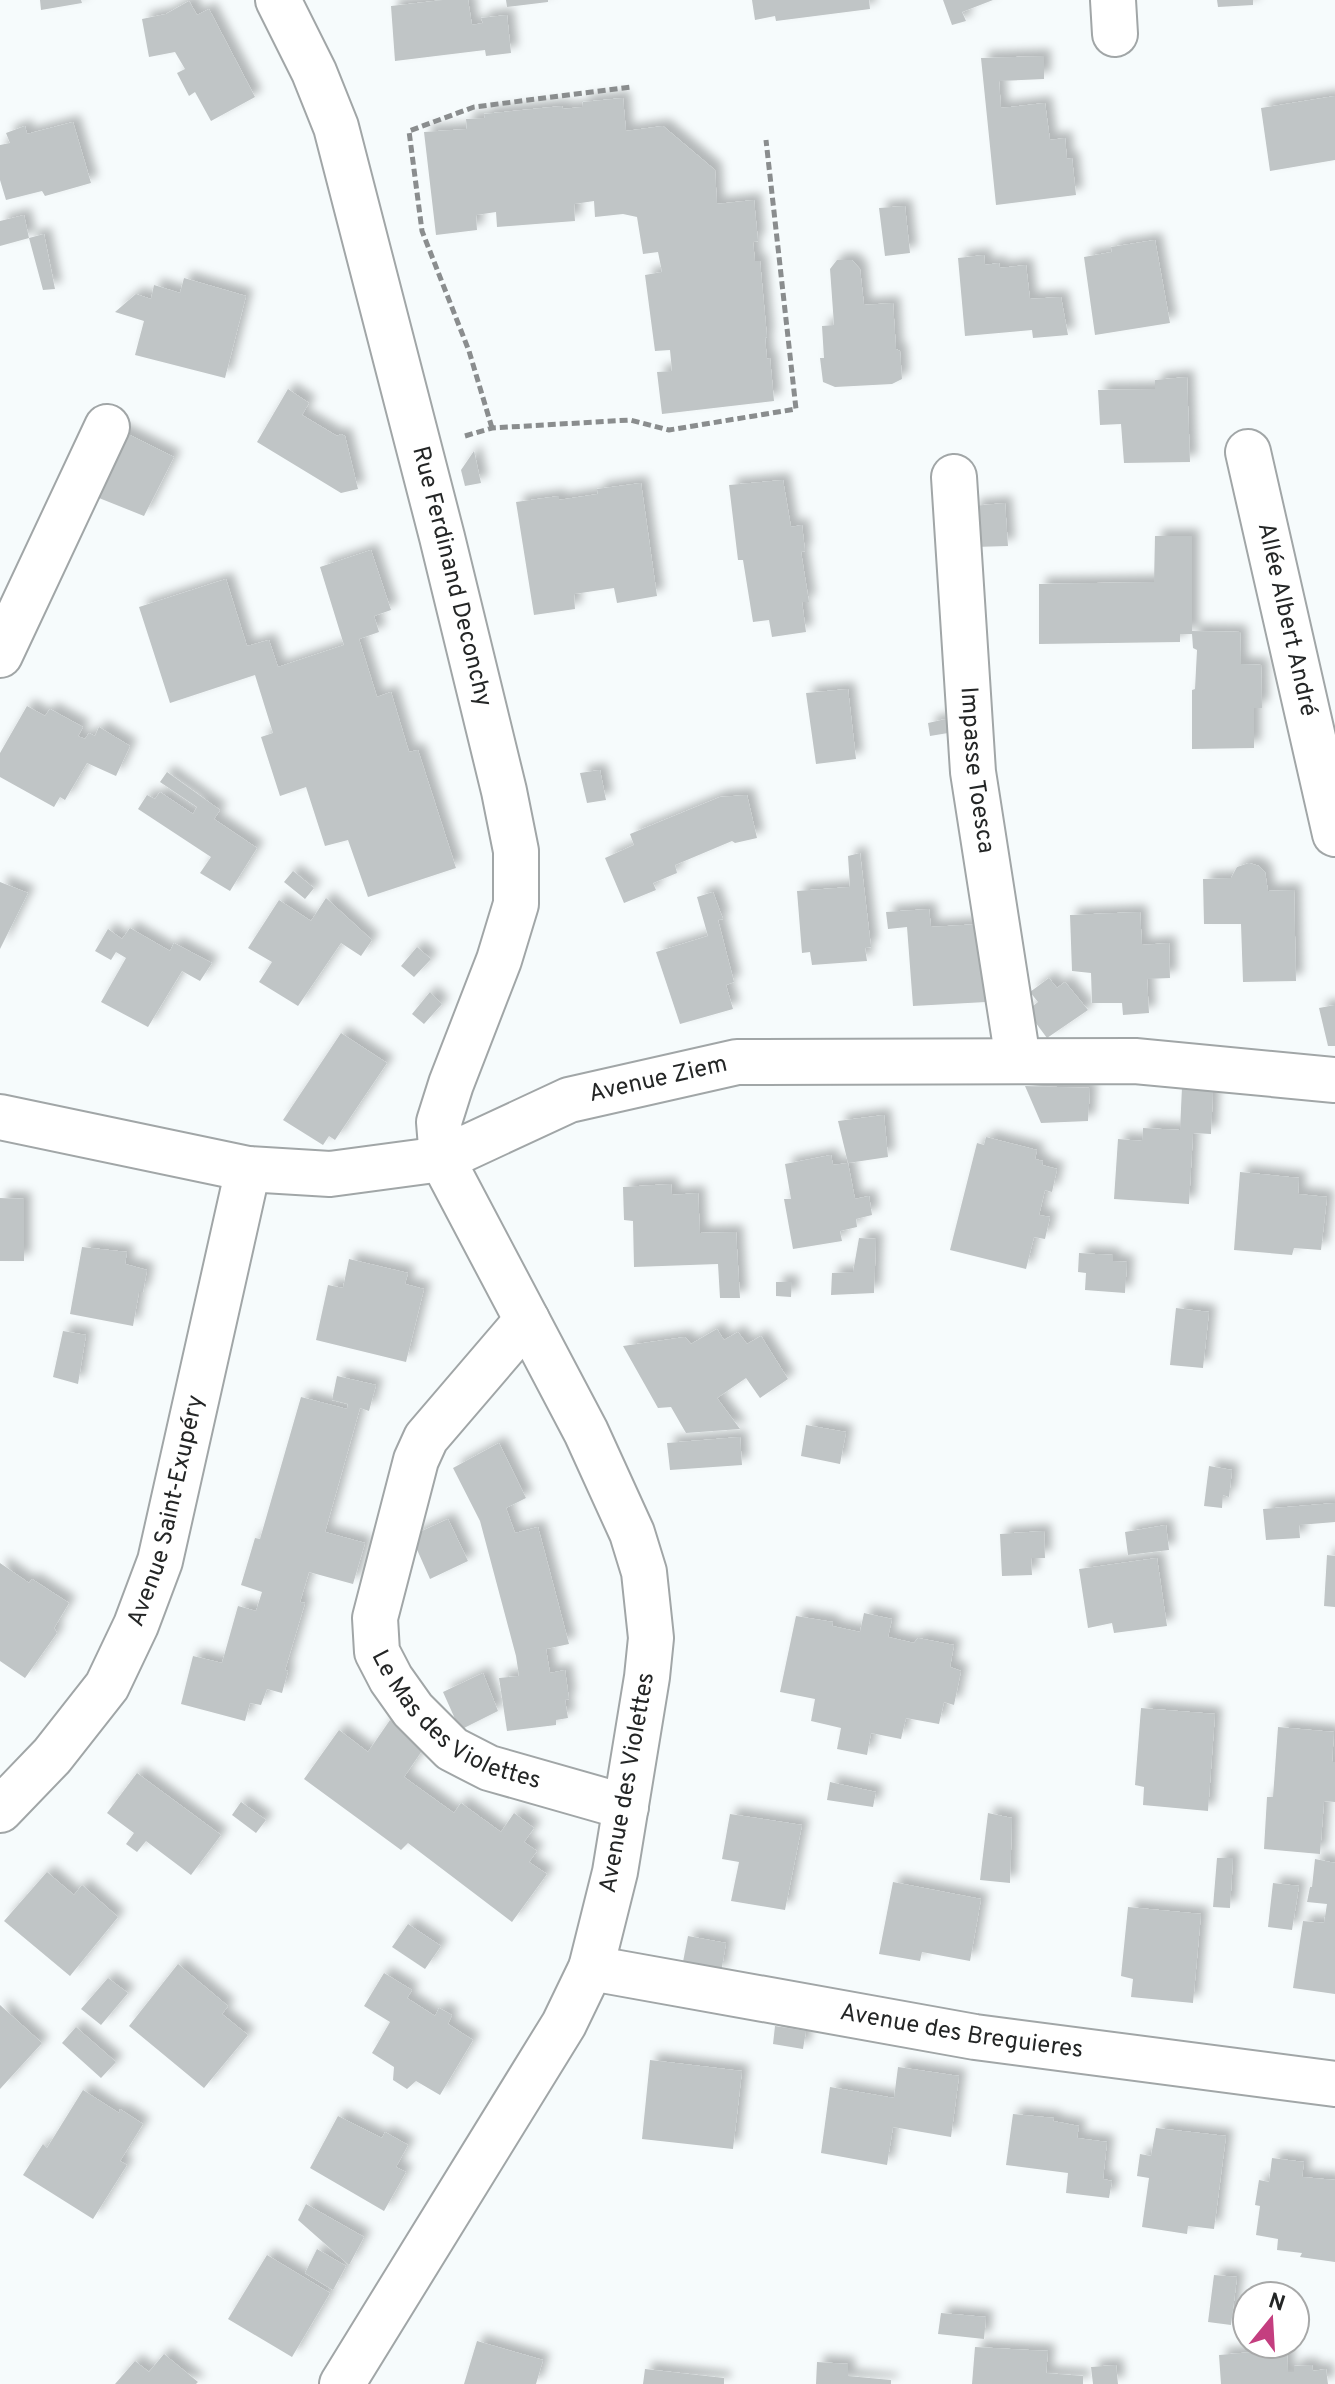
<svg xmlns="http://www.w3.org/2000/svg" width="1335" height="2384" viewBox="0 0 1335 2384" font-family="Overpass,sans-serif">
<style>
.building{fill:#c0c5c6;filter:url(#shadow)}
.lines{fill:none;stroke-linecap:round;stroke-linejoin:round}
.street-casing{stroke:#a1a6a7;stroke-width:48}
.path{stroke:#8a8d8e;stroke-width:5;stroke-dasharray:8 4;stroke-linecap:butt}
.street{stroke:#fff;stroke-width:44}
.labels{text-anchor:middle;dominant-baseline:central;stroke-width:8;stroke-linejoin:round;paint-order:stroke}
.street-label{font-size:24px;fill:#242626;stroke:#fff}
</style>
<defs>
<filter id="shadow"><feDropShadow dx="7" dy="-7" stdDeviation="4" flood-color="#0004"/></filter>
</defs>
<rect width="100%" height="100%" fill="#f6fbfc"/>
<path class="building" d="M40 0H81L82 3 41 10Z
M443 0H468L472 25 483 23 481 18 507 15 511 53 486 56 485 50 395 61 391 6Z
M506 0H548V2L507 7Z
M752 0H869L870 9 776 21 775 16 755 20Z
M943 0H993L962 12 966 21 952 25Z
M1217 0H1253V5L1218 7Z
M189 1 197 15 209 9 255 97 211 121 195 92 189 96 177 73 185 69 175 52 149 57 142 19 166 14Z
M1044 56V79L999 81 1001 108 1045 103 1050 140 1065 138 1067 159 1072 158 1076 195 996 205 981 58Z
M1335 96V160L1270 171 1261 108Z
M623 98 626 131 663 126 715 170 717 204 754 200 758 241 753 242 755 261H760L767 337 765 338 767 359 770 358 774 401 662 414 657 372 672 371 670 350 655 351 645 275 662 272 658 252 643 254 637 217 623 214 595 217 594 201 574 204 575 221 497 227 496 212 476 215 477 230 436 235 424 132 467 129 466 119 485 118 484 114 562 106 563 109 582 107 583 102Z
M73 122 91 183 45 196 42 191 6 200 0 180V145L10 143 6 133 25 126 27 134Z
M905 206 910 253 885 256 879 208Z
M24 215 29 238 0 246V221Z
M44 234 55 289 43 290 29 238Z
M1155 240 1170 323 1095 335 1084 257 1112 252 1111 247Z
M984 255 985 265 999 263 1000 268 1026 265 1030 299 1061 297 1068 335 1033 338 1032 330 965 336 958 258Z
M837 260H852L860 269 864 305 893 303 896 349 900 351 902 379 892 384 835 387 823 382 820 358H824L822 326 834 325 830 269Z
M184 278 246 296 225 378 135 355 144 321 115 312 136 294 151 299 154 285 180 293Z
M1187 377 1190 462 1124 463 1121 424 1100 425 1098 390 1155 389V380Z
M288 389 309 403 302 415 337 436 341 434 345 436 358 489 341 493 257 442Z
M116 428 174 457 144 516 84 492Z
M474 451 481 483 465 486 461 470Z
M783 480 791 527 802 525 805 551 801 552 809 602H802L806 632 772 637 769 620 753 622 743 560H738L729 485Z
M641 483 657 596 617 603 614 588 574 594 575 609 534 615 516 502 559 496V500L598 494 597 489Z
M1005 503 1008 546 974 547 973 506Z
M1155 536H1192V631L1240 632 1241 664 1261 665 1262 708H1254V748L1192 749V690L1195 689 1197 650 1193 648 1192 634H1180V642L1039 644V584L1154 582Z
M371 550 391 610 374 616 379 632 359 639 377 697 391 692 409 752 418 750 456 868 368 897 348 840 325 846 306 787 280 796 261 737 273 733 255 675 170 703 139 607 226 579 247 646 269 640 278 667 344 645 320 567Z
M848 689 856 759 816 764 806 693Z
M27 706 45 716 50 709 83 727 78 736 85 739 89 733 95 736 99 727 130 746 116 776 87 763 65 800 60 797 54 807 0 777V753Z
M946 719 948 733 930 736 928 723Z
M600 770 606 800 587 803 580 773Z
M167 772 220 810 214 819 257 848 230 891 200 873 211 857 138 809 147 795 155 799 160 792 193 814 197 807 160 782Z
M747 795 757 838 735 843 732 841 675 865 677 873 653 883 656 890 624 903 605 858 634 845 630 834 720 797Z
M860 853 871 947 865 948 867 961 812 965 810 952 802 953 797 891 850 887 848 856Z
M1249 863 1259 866 1265 872 1268 891 1294 890 1296 981 1243 982 1241 924H1204L1203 879 1231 878 1237 867Z
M293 871 314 888 305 899 284 882Z
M0 882 28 893 0 949Z
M713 892 723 919 718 920 734 982 726 985 733 1009 680 1024 656 952 708 936 697 897Z
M326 898 372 940 361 956 341 943 298 1006 259 982 272 962 248 948 279 900 311 921Z
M929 909 931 927 980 924 986 1002 913 1006 907 927 888 929 886 912Z
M1140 912 1142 945 1169 943 1170 978 1147 979 1149 1013 1123 1015 1122 1003H1092L1091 973 1072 971 1070 915Z
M130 928 170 951 174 943 212 963 200 981 182 971 148 1027 101 1002 126 958 116 952 111 960 95 951 108 929 122 939Z
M417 947 431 959 414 977 401 966Z
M1049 978 1057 988 1065 982 1088 1010 1047 1038 1027 1011 1038 1002 1030 992Z
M430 992 442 1004 424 1024 412 1014Z
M1335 1005V1046H1328L1319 1008Z
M341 1033 387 1063 335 1140 329 1136 323 1145 283 1120Z
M1025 1086 1090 1088 1088 1121 1041 1123Z
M1182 1087 1213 1091 1211 1134 1193 1133 1189 1204 1114 1199 1118 1139 1142 1141 1143 1128 1180 1130Z
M884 1115 888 1157 848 1163 838 1121Z
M986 1137 1037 1150 1035 1159 1043 1161 1042 1165 1057 1169 1052 1192 1045 1190 1039 1215 1050 1217 1045 1239 1034 1237 1026 1269 950 1250 977 1143 984 1145Z
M831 1155 833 1165 848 1163 855 1199 869 1196 872 1215 856 1219 857 1227 840 1231 842 1241 793 1249 784 1199H791L785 1164Z
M1240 1172 1299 1178 1298 1194 1327 1197 1321 1250 1294 1248 1292 1255 1234 1250Z
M671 1184 672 1195 698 1193 700 1233 736 1232 740 1298H720L718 1264 634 1267 633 1221 624 1220 623 1187Z
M0 1198 24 1199V1261H0Z
M859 1238 876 1239 874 1293 831 1295 832 1273 853 1272Z
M82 1247 127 1252 125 1264 147 1270 143 1292H139L133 1326 70 1314Z
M1079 1253 1113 1255V1261L1127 1262 1125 1293 1085 1290 1086 1273 1078 1272Z
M349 1259 408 1273 405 1284 424 1289 406 1362 316 1340 328 1285 343 1288Z
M776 1282H792L791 1297 776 1296Z
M1176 1308 1209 1312 1203 1368 1170 1365Z
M717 1329 724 1340 738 1332 747 1344 761 1336 788 1379 760 1398 746 1378 717 1398 740 1429 686 1433 671 1407 658 1408 623 1346 685 1337 691 1344Z
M63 1331 86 1335 78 1384 53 1377Z
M337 1376 376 1385 369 1411 360 1408 325 1532 365 1543 353 1584 309 1572 300 1602 305 1603 285 1670 288 1671 282 1693 267 1689 261 1705 250 1703 245 1721 181 1704 193 1656 222 1663 238 1606 256 1611 262 1592 241 1585 255 1538 260 1539 301 1397 347 1409 348 1404 332 1400Z
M806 1425 846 1432 840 1464 801 1456Z
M740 1437 742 1465 670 1470 667 1443Z
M499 1443 526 1498 506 1508 515 1533 538 1527 569 1644 546 1649 550 1673 565 1670 569 1699 565 1700 568 1718 556 1720V1725L507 1731 499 1678 519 1676 516 1656 480 1521 453 1468Z
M1209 1466 1232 1470 1229 1497 1223 1495 1222 1508 1204 1506Z
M1335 1503V1522L1299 1525 1300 1538 1266 1540 1263 1509Z
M448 1519 468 1561 430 1579 411 1536Z
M1166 1525 1169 1550 1128 1555 1125 1532Z
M1044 1531 1045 1558H1031L1032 1575 1002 1576 1000 1534Z
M1327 1555 1335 1556V1607L1324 1606Z
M1157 1558 1167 1626 1114 1633 1112 1623 1088 1628 1079 1569Z
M0 1563 29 1583 32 1579 69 1603 54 1628 57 1633 25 1678 0 1661Z
M864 1613 892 1619 888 1637 914 1643 918 1638 954 1645 950 1667 961 1671 954 1705 944 1702 939 1724 906 1718 901 1739 871 1733 867 1755 837 1749 841 1728 811 1721 815 1699 780 1692 796 1616 833 1622 832 1626 860 1632Z
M483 1673 498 1711 460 1730 443 1692Z
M1141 1708 1215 1714 1208 1811 1143 1805 1144 1787 1135 1785Z
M390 1720 426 1745 404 1777 454 1813 461 1803 501 1832 514 1813 534 1828 524 1842 537 1851 529 1862 547 1874 512 1922 408 1843 401 1850 304 1779 339 1730 368 1752Z
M1278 1727 1334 1732 1332 1762H1335V1802L1324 1801 1320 1854 1264 1849 1267 1797H1273Z
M137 1773 221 1835 191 1875 146 1841 137 1852 126 1844 134 1833 107 1813Z
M830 1782 876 1792 873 1807 827 1800Z
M241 1802 266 1820 256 1833 232 1815Z
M988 1813 1012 1818 1010 1883 980 1880Z
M730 1814 802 1825 785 1910 731 1901 739 1862 722 1859Z
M1217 1858H1233L1230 1908 1213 1907Z
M1315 1859 1335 1863V1994L1293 1988 1303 1921 1324 1923 1327 1904 1307 1902 1310 1887H1312Z
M47 1872 74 1895 82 1885 118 1917 70 1976 4 1921Z
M893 1882 981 1899 970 1961 922 1952 920 1961 879 1954Z
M1273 1883 1299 1886 1292 1930 1268 1927Z
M1128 1907 1201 1914 1193 2003 1131 1997 1133 1979 1121 1976Z
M408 1924 441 1946 425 1969 392 1947Z
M688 1936 726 1943 721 1973 682 1967Z
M178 1964 228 2006 222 2014 248 2035 204 2088 129 2026Z
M384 1973 412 1990 407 1998 435 2016 439 2008 452 2015 448 2024 473 2040 440 2095 416 2081 407 2089 393 2080 394 2067 372 2053 390 2022 364 2006Z
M108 1978 128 1993 101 2025 81 2009Z
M0 2005 42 2043 0 2089Z
M775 2026 806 2031 803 2049 773 2044Z
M76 2027 116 2062 101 2078 62 2043Z
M650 2060 742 2071 733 2149 642 2139Z
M898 2067 959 2076 951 2137 893 2127 887 2165 821 2153 830 2087 894 2098Z
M83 2090 119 2113 120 2109 143 2124 120 2161 127 2165 93 2219 23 2175 43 2144 47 2148Z
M1013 2114 1054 2118 1053 2121 1079 2126 1077 2138 1107 2142 1103 2179 1112 2181 1109 2198 1066 2193 1068 2173 1006 2165Z
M338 2116 382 2138 385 2132 408 2145 396 2167 406 2172 384 2211 310 2168Z
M1156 2128 1226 2136 1214 2229 1188 2226 1187 2234 1142 2227 1149 2178 1137 2176 1140 2154 1151 2156Z
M1272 2158 1304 2162 1302 2177 1335 2180V2262L1300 2257 1302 2253 1277 2250 1278 2239 1256 2235 1260 2206 1255 2205 1259 2180 1269 2182Z
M306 2204 364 2237 349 2265 298 2220Z
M317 2249 346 2266 333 2290 305 2273Z
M267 2255 330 2293 292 2357 228 2319Z
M1214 2275 1237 2277 1231 2325 1208 2322Z
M941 2313 986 2317 984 2339 938 2334Z
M477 2341 543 2360 536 2384H464Z
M975 2347 1048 2351 1046 2373 1083 2376V2384H972Z
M1287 2349 1288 2372H1294V2366L1312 2365 1313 2371 1326 2369 1328 2384H1221L1219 2355Z
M164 2354 198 2382 196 2384H115L135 2361 149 2372Z
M817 2362 848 2364V2376L891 2380V2384H816Z
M1116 2365 1118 2384H1093L1091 2367Z
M645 2369 724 2378V2384H643Z"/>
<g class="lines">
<defs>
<g id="street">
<path id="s1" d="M278 0 314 72 336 127 442 537 504 791 516 851V904L499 960 451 1084 439 1122 442 1159 586 1432 632 1533 644 1572 651 1638 647 1677 615 1872 591 1968 564 2024 342 2384"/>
<path d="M1113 0 1115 34"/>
<path id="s2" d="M1248 452 1335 834"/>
<path id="s3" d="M954 477 973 772 1018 1060"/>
<path d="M0 655 107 427"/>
<path id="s4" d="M0 1117 248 1169 330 1174 442 1159 569 1100 737 1062 1135 1061 1335 1080"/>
<path id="s5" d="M527 1320 426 1438 416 1460 375 1618 377 1652 391 1679 413 1710 452 1749 489 1768 626 1807"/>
<path id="s6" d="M0 1810 52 1756 107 1686 136 1625 160 1561 248 1169"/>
<path id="s7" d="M591 1968 975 2037 1335 2084"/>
</g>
</defs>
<use href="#street" class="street-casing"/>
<path class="path" d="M492 428 469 351 422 231 409 131 474 107 631 87
M465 436 492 428 630 420 669 430 796 409 766 140"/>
<use href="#street" class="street"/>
</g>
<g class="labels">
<g class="street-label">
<text stroke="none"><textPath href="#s1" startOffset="604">Rue Ferdinand Deconchy</textPath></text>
<text stroke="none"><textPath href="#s2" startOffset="172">Allée Albert André</textPath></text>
<text stroke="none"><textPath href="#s3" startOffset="294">Impasse Toesca</textPath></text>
<text stroke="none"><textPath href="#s4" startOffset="680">Avenue Ziem</textPath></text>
<text stroke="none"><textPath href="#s6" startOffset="350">Avenue Saint-Exupéry</textPath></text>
<text stroke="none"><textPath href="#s5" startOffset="486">Le Mas des Violettes</textPath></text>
<text transform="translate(628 1783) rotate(-80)">Avenue des Violettes</text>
<text stroke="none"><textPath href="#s7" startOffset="376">Avenue des Breguieres</textPath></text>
</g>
</g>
<g transform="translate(1271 2320) rotate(18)"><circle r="38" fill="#ffffff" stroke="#a7a8a8" stroke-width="2"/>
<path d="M0-6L14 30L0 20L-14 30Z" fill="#c43e7f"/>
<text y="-12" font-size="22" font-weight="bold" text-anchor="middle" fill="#242626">N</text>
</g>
</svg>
